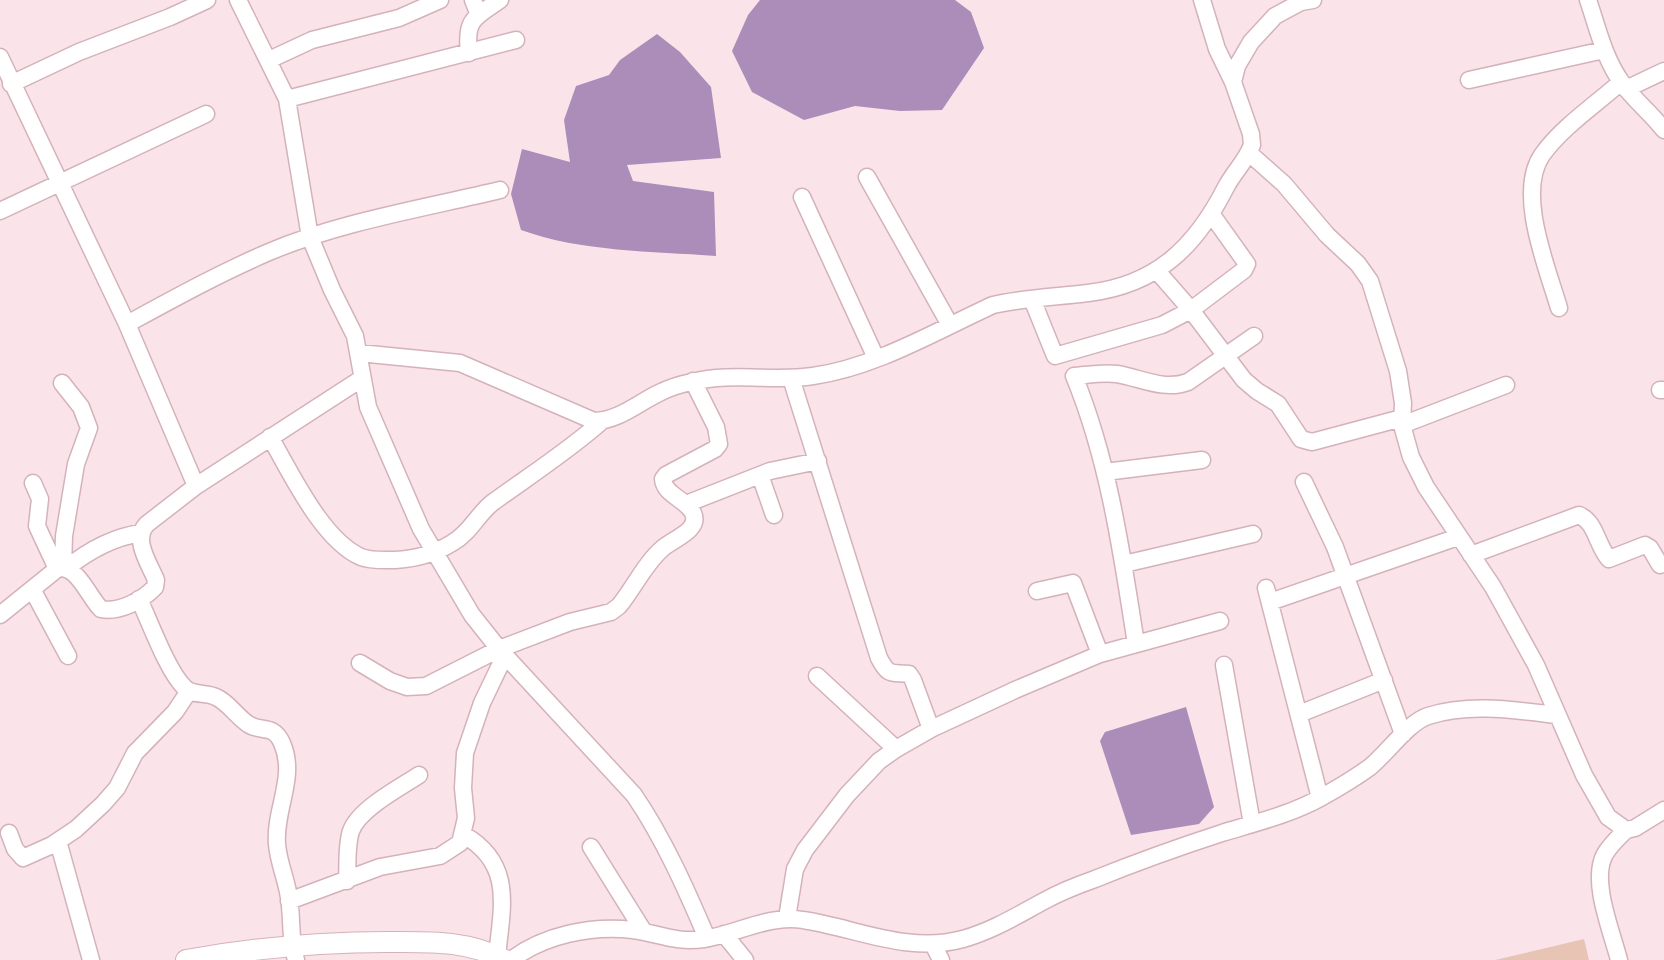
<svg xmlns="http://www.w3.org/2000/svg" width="1664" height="960" viewBox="0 0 1664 960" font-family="Inter,sans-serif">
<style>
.green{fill:#e7c4b4}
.water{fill:#ac8cb8}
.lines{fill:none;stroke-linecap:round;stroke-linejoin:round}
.minor-casing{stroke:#d4b2ba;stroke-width:19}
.major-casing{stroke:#d4b2ba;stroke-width:22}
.minor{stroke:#fff;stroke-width:16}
.major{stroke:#fff;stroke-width:20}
</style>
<rect width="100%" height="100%" fill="#fae4e9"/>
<path class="green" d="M1584 939 1589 960H1495Z"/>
<path class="water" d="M760 0H955L971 12 984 48 942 110 900 111 855 106 804 120 752 92 732 51 748 15Z
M657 34 680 52 711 87 721 158 627 165 633 181 714 192 716 256C651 251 582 252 521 230L511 194 522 149 570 162 564 120 576 86 609 75 620 60Z
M1186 707 1214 807 1199 824 1131 835 1100 741 1105 732Z"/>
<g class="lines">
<defs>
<path id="minor" d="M238 0 287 99 310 237 332 290 355 336 368 407 421 529 472 615 499 649 634 795C664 839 686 889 707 938
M473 0 479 15
M1202 0 1217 49 1233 82
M1588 0C1598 29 1604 58 1622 83 1634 100 1651 113 1664 130
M469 53C465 19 474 18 500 0
M0 57 127 324 196 486
M269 60 312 40 399 18 440 0
M1469 80 1604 50
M11 84 79 52 170 17 207 0
M1626 89 1664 71
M287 99 516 40
M1249 153 1284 184 1327 235 1358 264 1370 281 1398 371 1403 403 1402 425 1411 457 1426 487 1493 587 1536 665 1584 775 1608 817 1626 830 1635 828 1664 810
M867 177 950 325
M802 197 876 358
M0 211 206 114
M1157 271 1191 310 1244 380 1257 391 1278 404 1301 439 1312 442 1402 418
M1032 299 1055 356 1162 325 1191 310 1244 270 1247 264 1212 215
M1559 308C1547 267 1516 193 1542 155 1562 127 1595 105 1621 82
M127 324C173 299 220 273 269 252 340 222 425 208 500 190
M359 353 460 363 594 421C618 421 638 403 659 393 669 388 681 384 692 382 732 372 773 382 813 376 876 367 936 331 993 305 1024 298 1056 297 1088 293 1157 285 1196 246 1226 187 1234 172 1246 161 1252 145L1251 134 1233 82 1237 66 1251 42 1275 16 1301 2 1313 0
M791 378 879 658C889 677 891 672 909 674L913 680 931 729
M62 383 81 407 89 428 76 464 64 536 63 567
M1660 390H1664
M1402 425 1506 385
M270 437C291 473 322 540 361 557 371 561 384 560 395 560 416 559 434 554 452 543 470 533 477 515 492 503 529 476 567 452 602 421
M1105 472 1202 460
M760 475 774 515
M1304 482 1335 547 1403 734
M33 483 40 499 37 526 57 569
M686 504 770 471 818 461
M1471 555 1579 515C1596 522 1597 546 1609 559L1645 545 1650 548 1660 565
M1124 564 1253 534
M67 568C88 551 114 537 141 533
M1266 588 1320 798
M32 589 68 656
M1037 591 1073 583 1100 654
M139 599C150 622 167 670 184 687 192 696 206 692 216 697 229 703 236 716 248 724 261 733 273 723 282 743 297 777 274 810 277 844 278 860 285 876 288 892 293 915 289 938 296 960
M1270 602 1458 537
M0 615 57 569C77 563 89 598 101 609 119 613 143 600 155 587L156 580C149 563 132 539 147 524L196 486 361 379
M1136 644C1122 554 1109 461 1074 376 1087 375 1104 372 1117 374 1141 378 1164 391 1188 382L1254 336
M360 663 390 681 407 687 426 686 499 649 570 622 611 612 619 606C634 588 645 563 663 548 673 539 701 530 693 513 686 499 664 495 663 479L666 475 715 449 719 444 716 427 693 381
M1224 665 1252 824
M817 676 896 749
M1299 714 1384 680
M9 833 15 849 23 858 52 845 76 829 103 804 117 788 135 753 175 712 189 691
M464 835C514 864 502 907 497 956
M58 841 91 960
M591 847 644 932
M347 881C348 866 346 846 351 831 359 809 399 788 419 775
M289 901 380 867 440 856 460 843 466 818 463 788 465 753 482 703 505 655
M787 918 795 869 805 850 847 795 879 761 896 749 931 729 1015 690 1100 654 1220 621
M724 934 745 960
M933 944 941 960
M511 960C544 935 591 925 633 930 661 934 675 943 704 939 737 934 770 914 803 920 856 928 908 954 963 939 992 931 1018 915 1044 901 1060 892 1078 885 1095 879 1137 862 1179 847 1222 833 1255 823 1292 814 1322 797 1338 788 1355 778 1370 767 1387 753 1409 722 1428 716 1469 703 1514 710 1556 715
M1619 960C1612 932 1590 880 1605 854 1610 845 1619 837 1626 830"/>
<path id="major" d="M186 960C253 948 319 942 387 942 429 942 468 940 505 960"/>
</defs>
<use href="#minor" class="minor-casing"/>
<use href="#major" class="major-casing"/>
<use href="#minor" class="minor"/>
<use href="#major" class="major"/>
</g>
</svg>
